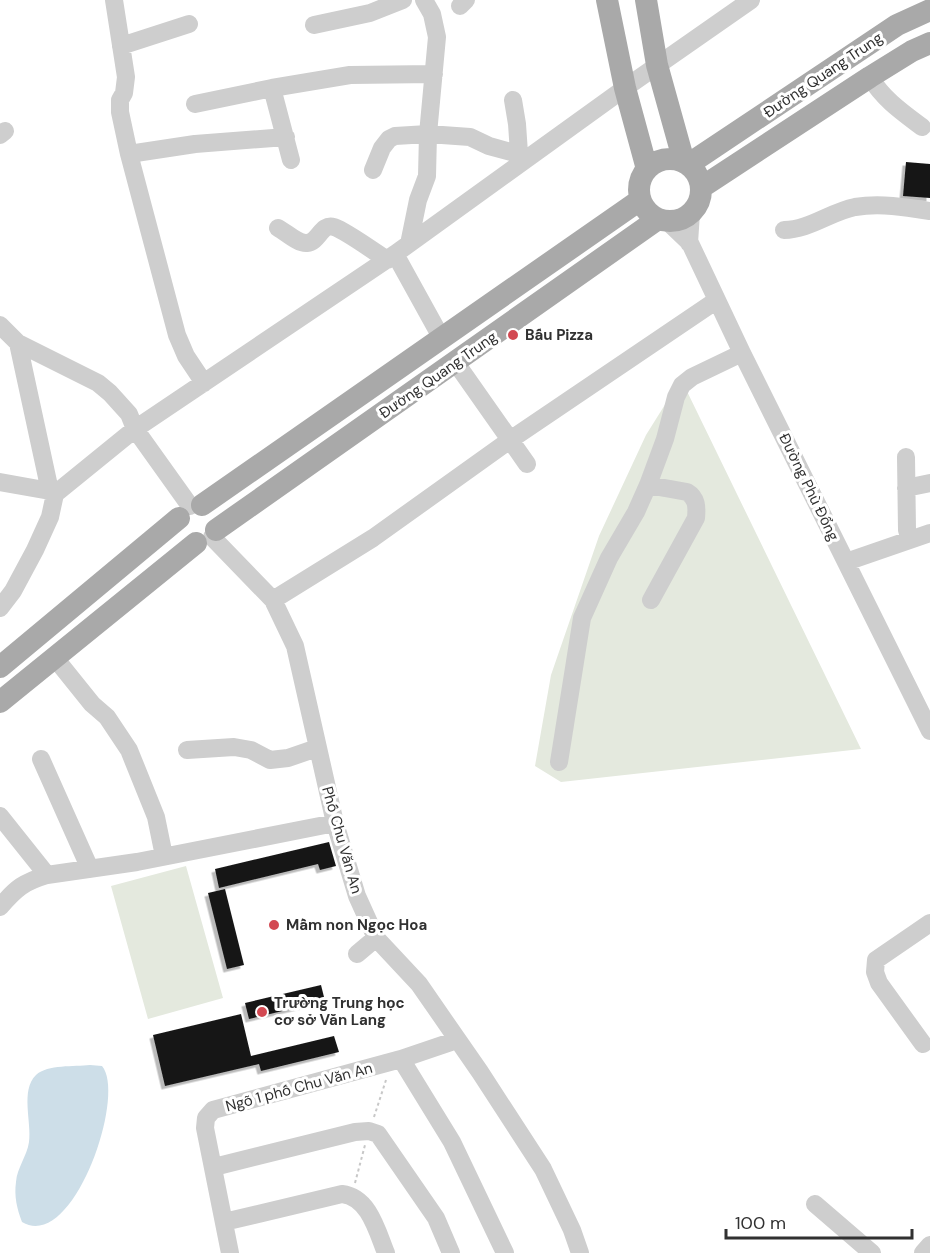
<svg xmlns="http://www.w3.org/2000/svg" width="930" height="1253" viewBox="0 0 930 1253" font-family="'DM Sans',sans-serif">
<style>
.green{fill:#e4e9de}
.water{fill:#cddee8}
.building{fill:#181818;filter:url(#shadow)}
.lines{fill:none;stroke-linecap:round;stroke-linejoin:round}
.path{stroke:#c8c8c8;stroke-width:2;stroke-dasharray:3 3;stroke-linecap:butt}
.minor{stroke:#cecece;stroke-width:18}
.major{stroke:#a9a9a9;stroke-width:22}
.poi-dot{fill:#d34952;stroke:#fff;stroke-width:2}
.labels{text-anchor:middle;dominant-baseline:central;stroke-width:6;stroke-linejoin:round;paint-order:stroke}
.street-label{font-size:15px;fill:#313131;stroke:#fff}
.poi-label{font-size:15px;font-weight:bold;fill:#313131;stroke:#fff;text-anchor:start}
</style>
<defs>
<filter id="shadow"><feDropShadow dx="-3.5" dy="3.5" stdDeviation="0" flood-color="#0004"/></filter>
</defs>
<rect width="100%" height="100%" fill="#fff"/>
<path class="green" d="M681 379 861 749 561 782 535 766 551 675 599 536 646 435Z
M186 866 223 998 148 1019 111 886Z"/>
<path class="water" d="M90 1065 102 1066C127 1095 73 1253 22 1222 17 1209 14 1196 16 1182 17 1168 27 1156 29 1142 32 1123 20 1090 36 1075 48 1064 74 1067 90 1065Z"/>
<path class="building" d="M906 162 930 164V198L903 196Z
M329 842 336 866 320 870 318 864 219 888 215 869Z
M225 889 244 965 227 969 208 893Z
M321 985 325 1001 249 1019 245 1003Z
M241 1014 251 1056 334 1036 339 1052 261 1071 259 1064 165 1086 153 1035Z"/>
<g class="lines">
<path class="path" d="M374 1117 386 1080
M355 1183 365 1145"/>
<path class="minor" d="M114 0 126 77 124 93 120 100V112L129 154 177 335 186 356 204 383
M460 6 466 0
M314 25 370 13 403 0
M121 46 189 24
M870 77C883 99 902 112 922 127
M272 88 291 160
M513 100 517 124 519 153
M195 104 272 88 350 75 434 74
M0 135 5 131
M129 154 195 144 286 137
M373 170 382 148 389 139 395 136 428 134 470 137 489 146 529 157
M667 221 690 243 742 353 930 731
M278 228C286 232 298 244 307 243 319 242 321 223 334 227 346 231 375 252 387 260
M784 230C809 230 830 212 855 207 880 203 905 207 930 211
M689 243 691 213
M409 244 418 200 427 176 428 134 437 37 432 14 424 0
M395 254 442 339
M0 325 18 343 98 383 110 393 129 414 135 429 190 506
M18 343 50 491
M456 363 527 464
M906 457 907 530 910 540
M0 482 50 491 55 494
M648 485 687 492C697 498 697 507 696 518L651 600
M906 488 930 483
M212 537 273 600 295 646 335 823 357 896 376 938 419 984 480 1072 543 1169 572 1230 580 1253
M846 562 930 533
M273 600 373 538 510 440 717 300
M0 608 13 591 35 550 50 517 55 494 135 429 395 254 625 88 751 0
M55 658 92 704 107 717 129 750 156 817 164 856
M187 750 234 747 251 750 270 760 288 758 317 748
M41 759 90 869
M559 762 582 618 609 558 636 512 648 485 665 439 676 397 682 385 692 377 742 353
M0 816 47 875 137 862 335 823
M0 907C16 888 24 882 47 875
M357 954 376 938
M923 1044 879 983 875 972 876 960 930 923
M401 1059 452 1142 505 1253
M214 1167 355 1132 369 1131 378 1134 436 1218 451 1253
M815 1204 872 1253
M224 1222 342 1194C369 1197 377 1231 386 1253
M230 1253 205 1128 206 1118 213 1110 401 1059 457 1040
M923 1253 930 1245"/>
<path class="major" d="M607 0 625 88 647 169
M646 0 657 65 684 162
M639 190a31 31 0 1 1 62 0a31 31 0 1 1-62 0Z
M689 164 897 25 930 10
M702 187 870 77 912 51 930 43
M202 505 640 200
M216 530 658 219
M0 667 179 518
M0 702 196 543"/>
</g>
<g class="poi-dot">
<circle cx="513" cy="335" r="6"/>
<circle cx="274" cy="925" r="6"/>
<circle cx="262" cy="1012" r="6"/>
</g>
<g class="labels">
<g class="street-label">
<text transform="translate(823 75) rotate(-34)">Đường Quang Trung</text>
<text transform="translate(438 375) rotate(-35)">Đường Quang Trung</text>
<text transform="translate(809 487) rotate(64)">Đường Phù Đổng</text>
<text transform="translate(342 840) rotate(74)">Phố Chu Văn An</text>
<text transform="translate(299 1087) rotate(-15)">Ngõ 1 phố Chu Văn An</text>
</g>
<g class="poi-label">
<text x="525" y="335">Bấu Pizza</text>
<text x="286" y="925">Mầm non Ngọc Hoa</text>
<text x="274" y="1003">Trường Trung học<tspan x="274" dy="17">cơ sở Văn Lang</tspan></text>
</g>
</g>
<path d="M726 1229v9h186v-9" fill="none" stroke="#313131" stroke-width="3"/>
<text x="735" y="1229" font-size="18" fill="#313131" stroke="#ffffff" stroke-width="4.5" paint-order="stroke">100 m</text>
</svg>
